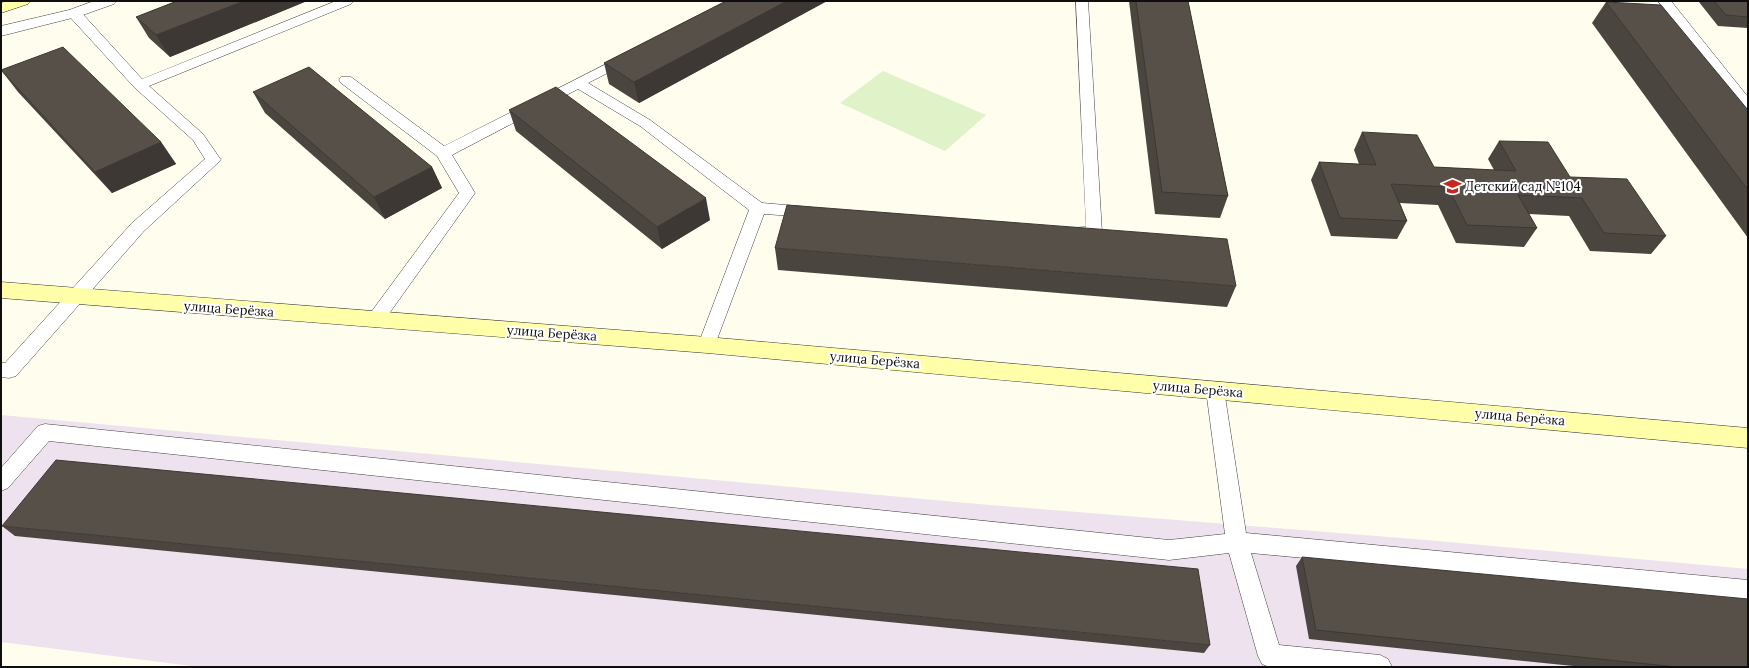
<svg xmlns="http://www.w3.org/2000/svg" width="1749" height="668" viewBox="0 0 1749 668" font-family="Lora,serif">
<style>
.industrial{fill:#ede2ed}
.pitch{fill:#dff2c8}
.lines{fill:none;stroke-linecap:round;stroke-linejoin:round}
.service-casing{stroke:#414141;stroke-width:1}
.minor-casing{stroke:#414141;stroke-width:1}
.secondary-casing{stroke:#303030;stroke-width:1}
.service{fill:#fff;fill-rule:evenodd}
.minor{fill:#fff;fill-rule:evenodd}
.secondary{fill:#fffea9;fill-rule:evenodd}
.wall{fill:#4b453f}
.shaded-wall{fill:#3d3833}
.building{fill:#575049;stroke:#3d3833}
.labels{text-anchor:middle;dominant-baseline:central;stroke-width:4;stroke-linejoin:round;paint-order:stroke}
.poi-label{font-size:13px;fill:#0e0e0e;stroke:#fff;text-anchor:start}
.street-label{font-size:13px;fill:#0e0e0e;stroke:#fff}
</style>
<rect width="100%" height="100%" fill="#fffdee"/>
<path class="industrial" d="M1 415 978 504 1426 540 1748 569V667H200L1 642Z"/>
<path class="pitch" d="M883 71 986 115 945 151 840 103Z"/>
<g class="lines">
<defs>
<path id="service" d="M336 1H353L351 4 149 86 203 134 221 160 144 231 16 376 9 378 1 377V363H5L132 223 205 159 193 140 135 88 69 16 68 13 69 10H79L142 79Z
M1076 1H1088L1102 233 1100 237C1090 240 1078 239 1068 236L1066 232 1068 228 1086 227Z
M1658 1H1671L1748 97V110L1743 109Z
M626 54 631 55 633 58 631 61 588 83 650 120 762 203 809 207 815 208 817 212 815 216 809 217 764 214 713 350 707 352 701 350 698 345 749 210 640 126 578 89 452 155 475 193 381 325 375 327 369 325 366 320 369 315 459 193 437 156 341 83 339 80 341 77H351L444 146Z
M1215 382 1222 385 1224 390 1246 533 1748 580V600L1251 553 1279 645 1380 655 1388 659 1392 667H1269L1262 664 1258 656 1229 553 1169 560 49 441 8 488 1 491V468L38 426 45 424 1169 540 1225 534 1206 390 1208 385Z"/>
<path id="minor" d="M94 1H117L114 4 80 16 1 36V26L69 10Z"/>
<path id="secondary" d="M7 1H31L28 4 1 13V3Z
M1 282 707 337 1748 428V448L707 353 1 298Z"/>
</defs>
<use href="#service" class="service-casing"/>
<use href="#minor" class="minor-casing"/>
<use href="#secondary" class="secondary-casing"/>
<use href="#service" class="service"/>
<use href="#minor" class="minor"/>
<use href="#secondary" class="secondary"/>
</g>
<path class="wall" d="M177 1H307L170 57 149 38 136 17Z
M726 1H827L639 103 609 84 604 63Z
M1129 1H1188L1228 196 1220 218 1155 214Z
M1700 1H1748V28L1718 26 1699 2Z
M1606 2 1748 110V238L1592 23Z
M1 70 161 142 176 164 112 193 18 92Z
M253 92 432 167 442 188 385 219 265 113Z
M509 110 710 220 662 249 516 131Z
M1362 132 1434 167 1494 170 1488 159 1499 141 1570 177 1666 236 1651 254 1590 251 1569 216 1529 214 1537 228 1524 247 1456 243 1438 205 1400 203 1407 221 1397 239 1331 236 1311 180 1319 162 1359 164 1354 150Z
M775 248 1236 286 1227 307 778 270Z
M2 526 1210 645 1204 653 15 536Z
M1302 557 1748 667H1583L1309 639 1296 566Z"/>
<path class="shaded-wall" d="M244 1H307L170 57 156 35Z
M787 1H827L639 103 634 82Z
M161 142 176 164 112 193 95 172Z
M432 167 442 188 385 219 374 197Z
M706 198 710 220 662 249 657 227Z"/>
<path class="building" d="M177 1H244L156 35 136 17Z
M726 1H787L634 82 604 63Z
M1136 1H1188L1228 196 1162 192Z
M1714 1H1748V17L1726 15Z
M1606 2 1661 5 1748 110V190Z
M63 47 161 142 95 172 1 70Z
M309 67 432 167 374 197 253 92Z
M556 87 706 198 657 227 509 110Z
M1362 132 1417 135 1434 167 1516 171 1499 141 1548 142 1570 177 1627 179 1666 236 1604 233 1582 198 1518 195 1537 228 1467 225 1448 187 1391 184 1407 221 1340 218 1319 162 1376 165Z
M787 205 1227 239 1236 286 775 248Z
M56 460 1198 569 1210 645 2 526Z
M1302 557 1748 599V667H1677L1316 630Z"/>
<defs>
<symbol id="school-bare" viewBox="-9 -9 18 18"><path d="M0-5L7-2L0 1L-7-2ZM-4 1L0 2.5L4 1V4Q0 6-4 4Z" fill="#c5281e" stroke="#fff" stroke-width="2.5" paint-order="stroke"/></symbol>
</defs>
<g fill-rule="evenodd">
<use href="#school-bare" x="1440" y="174" width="25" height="25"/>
</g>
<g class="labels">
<g class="poi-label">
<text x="1465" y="186">Детский сад №104</text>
</g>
<g class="street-label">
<text transform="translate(229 309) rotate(4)">улица Берёзка</text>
<text transform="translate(552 333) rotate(4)">улица Берёзка</text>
<text transform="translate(875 360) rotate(5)">улица Берёзка</text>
<text transform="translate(1198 389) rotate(5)">улица Берёзка</text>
<text transform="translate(1520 417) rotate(5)">улица Берёзка</text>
</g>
</g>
<rect width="1749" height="668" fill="none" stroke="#0e0e0e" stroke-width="4"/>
</svg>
